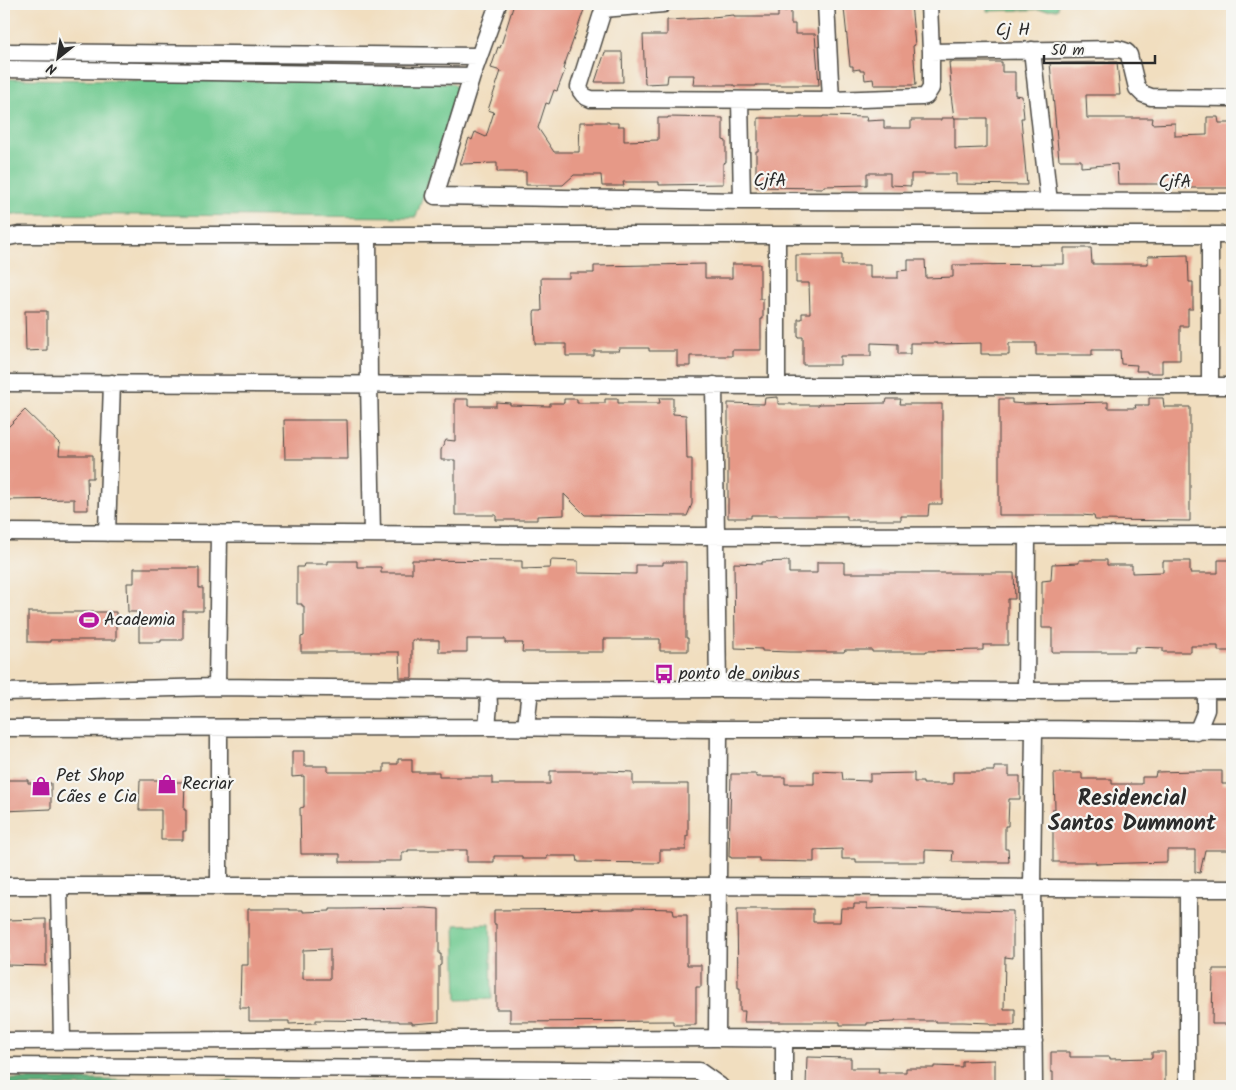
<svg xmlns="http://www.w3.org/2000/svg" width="1236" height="1090" viewBox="0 0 1236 1090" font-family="Kalam,sans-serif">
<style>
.green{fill:#72cb92;stroke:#4e7b5e}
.forest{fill:#5daf7c;stroke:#446d54}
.building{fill:#e69987;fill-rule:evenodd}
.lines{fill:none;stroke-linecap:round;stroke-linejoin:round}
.minor-casing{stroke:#494641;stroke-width:19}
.minor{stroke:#fff;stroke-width:16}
.labels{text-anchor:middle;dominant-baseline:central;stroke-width:4.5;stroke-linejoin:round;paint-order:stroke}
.street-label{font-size:18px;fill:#2b2b2b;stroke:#f6f6f2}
.poi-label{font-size:18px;fill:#2b2b2b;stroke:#f6f6f2;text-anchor:start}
.district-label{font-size:22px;font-weight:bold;fill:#2b2b2b;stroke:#f6f6f2}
</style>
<rect width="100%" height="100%" fill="#f6f6f2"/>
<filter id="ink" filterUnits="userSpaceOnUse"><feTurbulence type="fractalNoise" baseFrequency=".02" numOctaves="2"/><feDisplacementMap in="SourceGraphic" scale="10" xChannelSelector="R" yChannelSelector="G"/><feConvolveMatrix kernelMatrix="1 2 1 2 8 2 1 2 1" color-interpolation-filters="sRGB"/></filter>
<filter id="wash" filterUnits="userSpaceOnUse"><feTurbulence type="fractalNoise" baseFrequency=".0096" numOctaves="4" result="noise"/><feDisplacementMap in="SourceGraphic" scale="20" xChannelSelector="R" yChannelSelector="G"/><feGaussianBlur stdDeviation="1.12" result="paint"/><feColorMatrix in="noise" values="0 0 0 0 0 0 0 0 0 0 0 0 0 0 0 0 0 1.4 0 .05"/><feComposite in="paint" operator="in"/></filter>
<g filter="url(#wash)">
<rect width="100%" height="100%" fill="#f1debf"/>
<path class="green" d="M987 4H1058V9L987 11Z
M4 79 451 83 458 88 457 95 416 217 4 214Z
M490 924 492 999 457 1000 455 925Z"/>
<path class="forest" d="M4 1079 690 1086H691H4Z"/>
<g id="blocks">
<path class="building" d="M514 4H586L563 69 565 70 557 91 554 90 549 104 546 103 538 128 554 152H579L580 122H609V123H618V126H624V141L658 140V118H668V117L723 118V140L726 141V162L723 163V184L659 185V182H623L624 186H602L601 175H574L563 185H526V172H497V163L460 164 469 138 472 140 475 132 486 137 494 112 488 110 501 71 491 68 498 47 500 48Z
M844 4H911L915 45 913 46 916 85H874L873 79 865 80 864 71H860V69L853 70V66H850L844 8 845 7Z
M791 10V24H795V34H815L819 85H756V86H734V85H693L694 75H668L667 83 645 84 643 35H667V20L712 18V17L734 15V17H778V12Z
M605 52H622L623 82H595Z
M949 62H1002V72H1015V95L1022 96 1024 118H1021L1027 185 956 184V174H911V186L890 185V173H867V185L824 186 823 188 756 187V151H758V118H800V117H823V116L867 117 866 121 884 120V128H911V120H941V118H955V149L984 148V147H987V118H954L951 95H952Z
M1117 62 1120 95H1086L1087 118H1153L1152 124 1175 123V136L1207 135V117H1218L1219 123H1232V188H1175V184H1118L1117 164 1081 167V160H1059L1050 63Z
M1064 248H1091L1092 264H1148V256L1188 255 1189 282H1193V309H1188V326H1180V360H1162V373H1147V371H1136L1137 365 1121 364 1120 350H1092V355H1036V343H1009V355H989V354H981V343L937 344V343H910V354H898V344L871 343V356H840V365H803V337H798V319H802V313H810L809 283H796V255H842V265H870V278H898V271L908 270V260H925L926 278 953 277V265L1064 264Z
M705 264V278H732V264H760V299H763V319H761V350H732V356H690V366H677V351H649V348H618L619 351H594V356H566V344H535L534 313 535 311H542L541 278H569V273H594V266Z
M25 311H47V350L26 351Z
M778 397V404H792V405H819V404L886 403 887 399H901L900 404H942V504H929L928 516H901V520H847V516H778V515H751V518H728V403L764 404 765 398Z
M659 398H673V414L686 415 687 459H692V504L687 516 585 515 564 494V515L537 516V520H496V515H455V460H441V450L446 440 455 441V399H468V406H496V402L510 403V405L550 406V403H564V399H577V403H605V399H618V403H660Z
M1149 398H1163L1164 407H1190V521L1095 520 1094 516 1081 515H999V399H1012V403L1026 404 1108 402V408H1136L1135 405H1149Z
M25 410 60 444 59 455H93V478H87L88 510H74V499L5 500 4 431Z
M284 420H347L348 459H285Z
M412 560 522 561V569L550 568 551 560 578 561V573L636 574V565H663V562H686V638H688V651H660V639H604V652H522L523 643H505V639H467V652H439V640H412V678H400L399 652H301V637L304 636V606H302V604H297V567H303L304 564H328V561H357V567H381V573H412Z
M1079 560H1107V565H1132V573L1163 572V561H1190V573H1218V560H1232V651H1218V646H1191V652H1163V648L1135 647V652H1052V628H1042V581L1051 580 1052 564 1079 563Z
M789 561V573H817V562H844V573H1014L1015 599H1008V645H983V650L926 651V652H872V650H845L844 652H789L762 651V649L735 648 734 563 762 564V562Z
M134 568H199V588H203V611H183V640H161V642H139V612H128L127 583H134Z
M28 612H116V640H50V642H28Z
M292 751H304V766H328V772H384V764H398V759H412V772H439V777H492V784H550V771H607L633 772V784H688V836H686V850H660V863L578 862 577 856H547V859H522V856H494V862H467V850H408V852H402V861H384V862H340V854H301L300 808 304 807V776L292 777Z
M994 767H1009V776H1020V799H1009L1008 826H1005V849H1008L1009 862H952L953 851 925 850V862H856V859H842V849L814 850V862L759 861V858H731V857H729L731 774H756V777H785V784H814V771L842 772 843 780 870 781V774L914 773V782H923V784H953V772H983V771H994Z
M1195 771H1222V784H1232V850H1205L1200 873 1195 872V850H1167V862L1096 864V862H1053V809H1055L1054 773H1082V779H1112V784H1142V777H1155L1156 772Z
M4 780H28V783H51V809L4 811Z
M140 780H161V782H185L184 810H186V831H183V840H161V810H139Z
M854 904H867V909L895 908 1013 911V958L1005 957 1004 1009H1015V1025H990V1023L963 1022H936V1021H895V1022L867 1023V1025H840V1022H744L745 1011H740V988H738L737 909H813V922H840L841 908H854Z
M425 908 439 909V954H441V965L439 966V1022L412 1024V1022H399V1021L316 1020V1023L289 1024V1021H249V1008H240L241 965H248V909H289V910H303V912L330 911V909H343ZM330 949V979H303V950Z
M633 908 673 909 674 915H687V965H701V987H696V1025H673V1021L510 1022V1009H496V924H494V910L633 909Z
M46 919V966L7 965V920Z
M1213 969H1232V1024H1212Z
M1051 1052H1070V1057H1110V1059L1152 1058V1052H1165V1086H1053V1072H1051Z
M807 1057 851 1058V1068H879L878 1072H906V1068H934V1066L962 1067V1061L995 1060V1086H806Z"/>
</g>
</g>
<g filter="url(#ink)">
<use href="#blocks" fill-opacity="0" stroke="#494641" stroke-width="1"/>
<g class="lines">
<defs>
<path id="minor" d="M498 4 472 76 435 196 742 201 1232 202
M605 4 579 87C581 94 584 97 591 99L831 100 922 97 926 96 931 88V52
M826 4 831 100
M929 4 931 52 1118 49C1123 50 1127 51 1129 55L1137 88 1143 94 1151 97 1232 98
M603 9 663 4
M1032 50 1049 202
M4 52 479 56
M4 69 472 76
M740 100 742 201
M368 235 369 384 372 534
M1210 235V385
M4 238 19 235H1232
M4 383 777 386H1232
M714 385 718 689
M777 386V235
M4 532 699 536 1232 535
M107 533 112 383
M217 687 219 533
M1026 691 1027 536
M4 692 217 687 530 690 718 689 1026 691 1232 690
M487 727 489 705 488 688
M526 727 530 690
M4 728 487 727 719 729H1034L1232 731
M1034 729 1032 888 1034 1086
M1197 732 1206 710V690
M4 886H719L1232 889
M59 886 62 1041
M219 886V728
M1188 889V1086
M717 1038 719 729
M784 1038V1086
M4 1041 717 1038 1034 1041
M4 1066 699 1071 720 1086"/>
</defs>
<use href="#minor" class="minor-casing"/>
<use href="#minor" class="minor"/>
</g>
</g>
<defs>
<symbol id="stadium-bare" viewBox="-9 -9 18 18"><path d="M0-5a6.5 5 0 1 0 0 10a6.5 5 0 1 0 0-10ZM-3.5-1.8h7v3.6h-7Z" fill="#b5179e" stroke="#f6f6f2" stroke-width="2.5" paint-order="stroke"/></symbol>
<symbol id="bus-bare" viewBox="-9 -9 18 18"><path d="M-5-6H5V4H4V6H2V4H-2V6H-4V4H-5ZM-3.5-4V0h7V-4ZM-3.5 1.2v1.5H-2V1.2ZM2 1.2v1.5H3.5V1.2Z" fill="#b5179e" stroke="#f6f6f2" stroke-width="2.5" paint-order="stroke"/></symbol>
<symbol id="shop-bare" viewBox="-9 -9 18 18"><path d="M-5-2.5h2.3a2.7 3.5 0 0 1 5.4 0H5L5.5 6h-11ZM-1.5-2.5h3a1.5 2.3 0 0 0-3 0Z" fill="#b5179e" stroke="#f6f6f2" stroke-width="2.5" paint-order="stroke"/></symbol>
</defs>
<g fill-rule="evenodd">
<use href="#stadium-bare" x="75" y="606" width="28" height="28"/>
<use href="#bus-bare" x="650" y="660" width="28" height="28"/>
<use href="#shop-bare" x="153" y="770" width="28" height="28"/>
<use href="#shop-bare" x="27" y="772" width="28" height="28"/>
</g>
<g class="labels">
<g class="street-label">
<text transform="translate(1013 31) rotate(-1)">Cj H</text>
<text x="770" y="181">CjfA</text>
<text x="1175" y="182">CjfA</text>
</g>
<g class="poi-label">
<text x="104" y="620">Academia</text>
<text x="679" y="674">ponto de onibus</text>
<text x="56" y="776">Pet Shop<tspan x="56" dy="21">Cães e Cia</tspan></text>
<text x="182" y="784">Recriar</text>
</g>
<g class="district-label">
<text x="1132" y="799">Residencial<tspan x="1132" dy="25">Santos Dummont</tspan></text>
</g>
</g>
<rect width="1236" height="1090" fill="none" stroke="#f6f6f2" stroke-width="20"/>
<g transform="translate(58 58) rotate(210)" stroke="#f6f6f2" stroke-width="4" paint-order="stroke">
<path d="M0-4L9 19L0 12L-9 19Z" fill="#2b2b2b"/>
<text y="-8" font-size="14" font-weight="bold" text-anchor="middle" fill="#2b2b2b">N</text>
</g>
<path d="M1044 55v8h111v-8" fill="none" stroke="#2b2b2b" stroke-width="2.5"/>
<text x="1051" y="55" font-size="15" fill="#2b2b2b" stroke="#f6f6f2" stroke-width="4" paint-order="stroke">50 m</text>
</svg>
